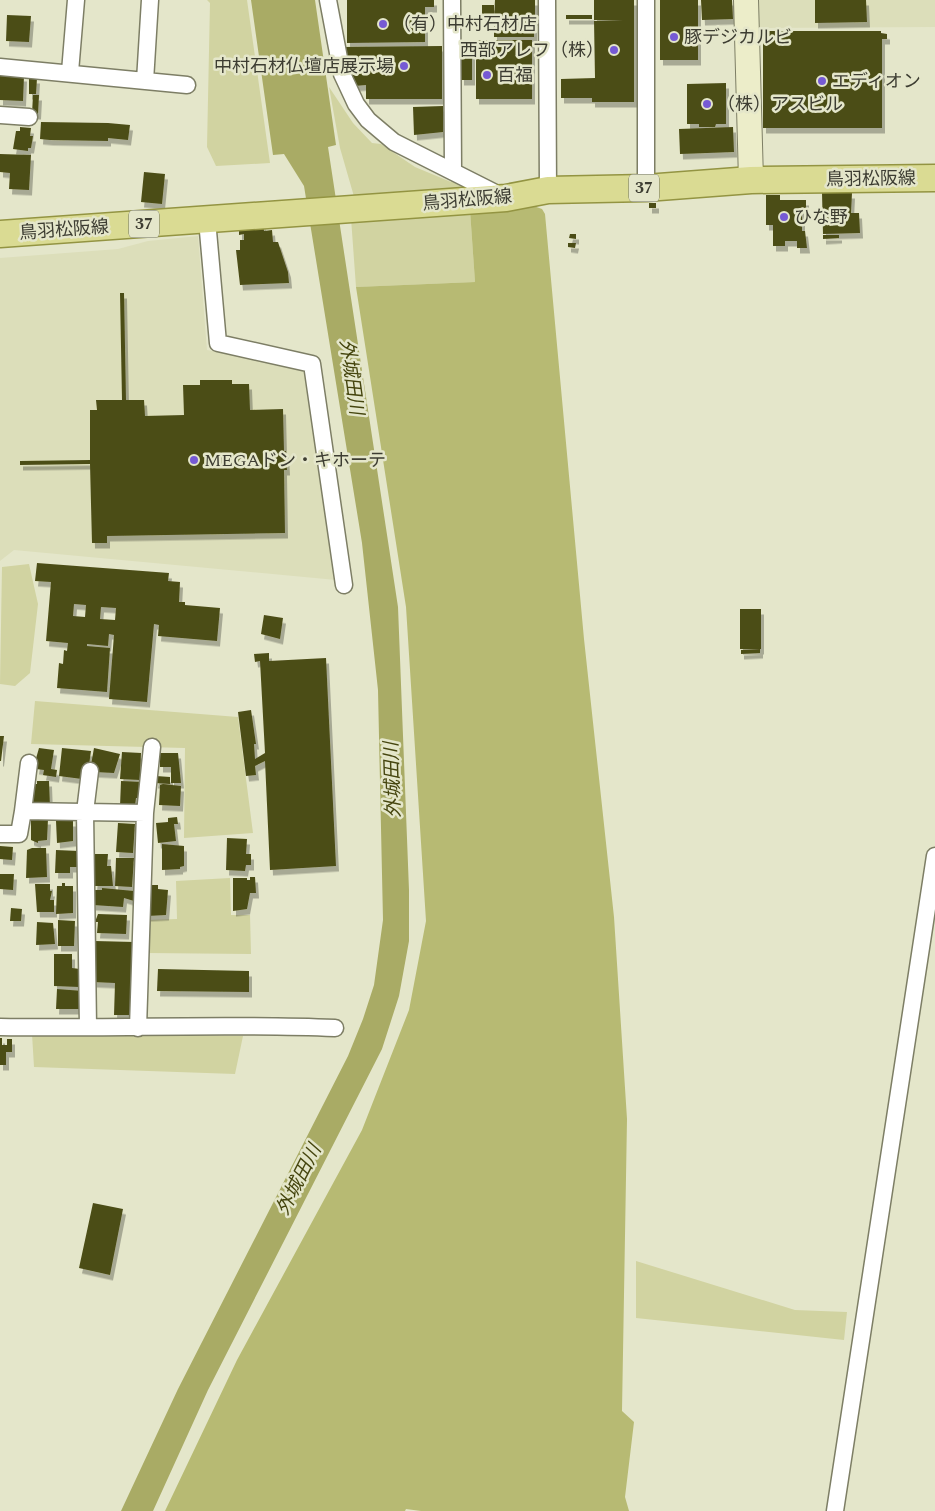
<svg xmlns="http://www.w3.org/2000/svg" width="935" height="1511" viewBox="0 0 935 1511" font-family="Spectral,'Noto Sans JP',serif">
<style>
.built{fill:#dcdeba}
.green{fill:#d1d3a1}
.forest{fill:#b7ba73}
.water{fill:#a9ab65}
.building{fill:#4c4d17;fill-rule:evenodd;filter:url(#shadow)}
.lines{fill:none;stroke-linecap:round;stroke-linejoin:round}
.street-casing{stroke:#7d7e65;stroke-width:19}
.secondary-casing{stroke:#7d7e65;stroke-width:26}
.primary-casing{stroke:#939442;stroke-width:29}
.street{stroke:#fff;stroke-width:16}
.secondary{stroke:#ecedc9;stroke-width:24}
.primary{stroke:#dadb93;stroke-width:26}
.poi-dot{fill:#765ad4;stroke:#e4e6ca;stroke-width:2}
.labels{text-anchor:middle;dominant-baseline:central;stroke-width:5;stroke-linejoin:round;paint-order:stroke}
.shield{fill:#e4e6ca;stroke:#6f7060;stroke-width:1}
.shield-label{font-size:16px;font-weight:bold;fill:#3d3d32}
.poi-label{font-size:18px;fill:#3d3d32;stroke:#e4e6ca;text-anchor:start}
.street-label{font-size:18px;fill:#3d3d32;stroke:#e4e6ca}
.water-label{font-size:19px;font-style:italic;fill:#45450e;stroke:#e4e6ca}
</style>
<defs>
<filter id="shadow"><feDropShadow dx="3" dy="5.5" stdDeviation="0" flood-color="#0004"/></filter>
</defs>
<rect width="100%" height="100%" fill="#e4e6ca"/>
<path class="built" d="M757 0H935V27L758 28Z
M198 236 207 350 303 367 336 580 14 550 0 561V258L118 249 148 241Z"/>
<path class="green" d="M207 0H247L270 163 216 166 207 147 210 3Z
M329 87 353 123 372 143 381 144 415 167 451 182 454 176 481 190 355 200 340 148Z
M470 210 475 282 356 287 351 218Z
M29 564 38 604 30 673 15 686 0 684 2 567Z
M35 701 238 717 253 833 184 838 185 748 31 744Z
M230 878 231 915H250L251 954 147 953V920L177 919 176 881Z
M32 1034 243 1036 235 1074 34 1067Z
M636 1261 795 1310 847 1312 844 1340 636 1318Z"/>
<path class="forest" d="M531 205 542 209 545 214 584 639 614 917 627 1119 622 1411 634 1422 625 1497 629 1511H421L406 1509 405 1511H165L237 1360 362 1130 409 1010 426 921 406 607 356 287 475 282 470 210Z"/>
<path class="water" d="M251 0H315L336 145 328 147 398 607 409 890V941L399 996 382 1049 208 1390 153 1511H121L178 1389 348 1056 363 1019 374 985 383 920 378 690 362 543 304 186 284 154 273 155Z"/>
<path class="building" d="M347 0H434V7H425V42L347 43Z
M495 0H535V20L494 19Z
M594 0H634V102H592V98H561V79L595 78 594 21H623L594 20Z
M660 0H698V60H660Z
M701 0H732L733 19 702 20Z
M815 0H866L867 22 815 23Z
M482 5H494V17L482 16Z
M7 15 31 16 29 42 6 41Z
M566 15H592V19H566Z
M494 21 534 22V37H494Z
M763 31H881V33L887 34V39H882V128H763Z
M461 40H472V80H461Z
M476 40H532V99H476Z
M442 46V99H366V85L354 86 343 47Z
M0 75 24 76 23 101 0 100Z
M29 78H37L36 94H29Z
M726 83V124H716L715 127H699V124H687V84Z
M33 95H39L38 114H32Z
M443 106V132L414 135 413 107Z
M41 122 108 123 130 125 128 140 108 138V141L50 140 40 139Z
M20 127 31 128 30 136H33L31 148H28V151L13 149 16 131H20Z
M733 127 734 152 680 154 679 129Z
M0 154 31 155 29 190 9 189 10 173 0 172Z
M144 172 165 174 162 204 141 202Z
M822 193H852L851 213H859L860 233 823 234Z
M766 195H780V200H806V210H802V231H805L807 248H797V241H785V246H773V225H766Z
M649 203H656V208H649Z
M263 224 264 231 272 230 273 242H278L288 272 289 283 240 285 236 250H240V240H244V234L239 235V228Z
M570 234H576V239L569 238Z
M823 235H839V238L823 239Z
M568 243H576L575 248 568 247Z
M120 293H124L126 400H144L145 416 184 415 183 385H200V380H232V384H249L250 410 283 409 284 451H286L287 470H284L285 533 107 536V543H92L90 464 20 465V461L90 460V410H97L96 400H122Z
M37 563 169 573 168 581 180 582 179 602H185V605L220 608 217 641 158 636 159 625 154 624 147 702 109 699 114 635 109 634 108 646 87 644V646L110 648 107 692 57 688 59 663 63 664 64 650 67 651 68 643 46 641 51 582 35 581ZM74 604 86 605 85 617 73 616ZM101 607 116 608 115 620 100 619Z
M740 609H761V649H740Z
M264 615 283 618 280 639 261 634Z
M760 649V653L741 654V650Z
M269 653V661L326 658 336 866 270 870 265 761 255 766 256 775 246 776 238 712 251 710 256 744H254L255 759 265 753 260 661 255 662 254 654Z
M0 736H4L1 761H0Z
M39 748 54 750 51 769 57 770 56 777 43 775 44 770 36 769 37 762H35Z
M62 748 91 751 89 765H83L82 779 59 776Z
M94 748 120 754 114 773 95 772 96 766 91 765Z
M122 752 141 753 140 780 120 779Z
M160 753H178L181 783H171V767H160Z
M156 776 170 777V784L155 783Z
M37 781H49L50 807 32 806 33 784H37Z
M121 781 142 782V789H138V798H136L135 806H120Z
M163 784 181 786 180 806 159 805 160 785Z
M177 817 178 824H174L176 841 158 843 156 823 168 822V818Z
M31 819H48L47 840 38 841V843L31 840Z
M56 821H73V841L57 843Z
M118 823 135 824 133 853 116 852Z
M227 838 247 839 246 854H251V865H246L245 871 226 870Z
M162 844 184 846V866L180 867V869L162 870Z
M0 846 13 847 12 860 0 859Z
M32 848H46L47 877 26 878 27 850Z
M56 850 79 851V867H70V873H55Z
M92 854H108L107 866H111L113 886H94L95 875H91Z
M116 858H134L132 887 115 886Z
M0 874H14L13 890 0 889Z
M250 877H255L256 893H250L247 909 233 911V878H247V880H250Z
M62 883H65V886H73V913L56 914 57 886H62Z
M35 884H50V891H52L50 900H54V912H37Z
M148 885H158V889L168 890 166 915 147 916Z
M102 888 134 891V901L124 898 123 907 93 905 92 890H102Z
M11 908 22 909 21 921H10Z
M98 914 127 915 126 934 97 933 98 922H95Z
M58 920 75 921 74 946H58Z
M37 922 53 923 55 944 36 945Z
M95 941 134 942 132 1015H114L115 983 93 982Z
M54 954H72V968L80 969 79 987 54 986Z
M158 969 249 971V992L157 991Z
M57 989 83 991 81 1009H56Z
M0 1038H2V1045H7V1039H12V1052H6V1065H0Z
M93 1203 123 1209 110 1275 79 1268Z"/>
<g class="lines">
<defs>
<path id="street" d="M328 0 342 74 356 104 368 120 394 142 501 196
M452 0 453 171
M547 0 548 190
M0 67 187 85
M70 72 76 0
M145 81 150 0
M0 115 29 117
M646 188V0
M207 220 218 343 312 364 344 585
M23 811 29 763
M145 813 152 747
M0 834H19L23 811 145 813 138 1028
M0 1027C112 1029 223 1023 335 1028
M88 1027 85 812 90 771
M835 1511 935 856"/>
<path id="secondary" d="M746 0 751 180"/>
<path id="primary" d="M0 234 506 198 548 190 646 188 751 180 935 178"/>
</defs>
<use href="#street" class="street-casing"/>
<use href="#secondary" class="secondary-casing"/>
<use href="#primary" class="primary-casing"/>
<use href="#street" class="street"/>
<use href="#secondary" class="secondary"/>
<use href="#primary" class="primary"/>
</g>
<g class="poi-dot">
<circle cx="383" cy="24" r="5"/>
<circle cx="674" cy="37" r="5"/>
<circle cx="614" cy="50" r="5"/>
<circle cx="404" cy="66" r="5"/>
<circle cx="487" cy="75" r="5"/>
<circle cx="822" cy="81" r="5"/>
<circle cx="707" cy="104" r="5"/>
<circle cx="784" cy="217" r="5"/>
<circle cx="194" cy="460" r="5"/>
</g>
<g class="labels">
<g class="shield">
<rect x="629" y="174.5" width="30" height="27" rx="4"/>
<rect x="129" y="210.5" width="30" height="27" rx="4"/>
</g>
<g class="shield-label">
<text x="644" y="188">37</text>
<text x="144" y="224">37</text>
</g>
<g class="poi-label">
<text x="393" y="24">（有）中村石材店</text>
<text x="684" y="37">豚デジカルビ</text>
<text x="604" y="50" text-anchor="end">西部アレフ（株）</text>
<text x="394" y="66" text-anchor="end">中村石材仏壇店展示場</text>
<text x="497" y="75">百福</text>
<text x="832" y="81">エディオン</text>
<text x="717" y="104">（株）アスビル</text>
<text x="794" y="217">ひな野</text>
<text x="204" y="460">MEGAドン・キホーテ</text>
</g>
<g class="street-label">
<text transform="translate(871 179) rotate(-1)">鳥羽松阪線</text>
<text transform="translate(467 200) rotate(-5)">鳥羽松阪線</text>
<text transform="translate(64 230) rotate(-4)">鳥羽松阪線</text>
</g>
<g class="water-label">
<text transform="translate(351 377) rotate(82)">外城田川</text>
<text transform="translate(393 780) rotate(-92)">外城田川</text>
<text transform="translate(299 1180) rotate(-63)">外城田川</text>
</g>
</g>
</svg>
